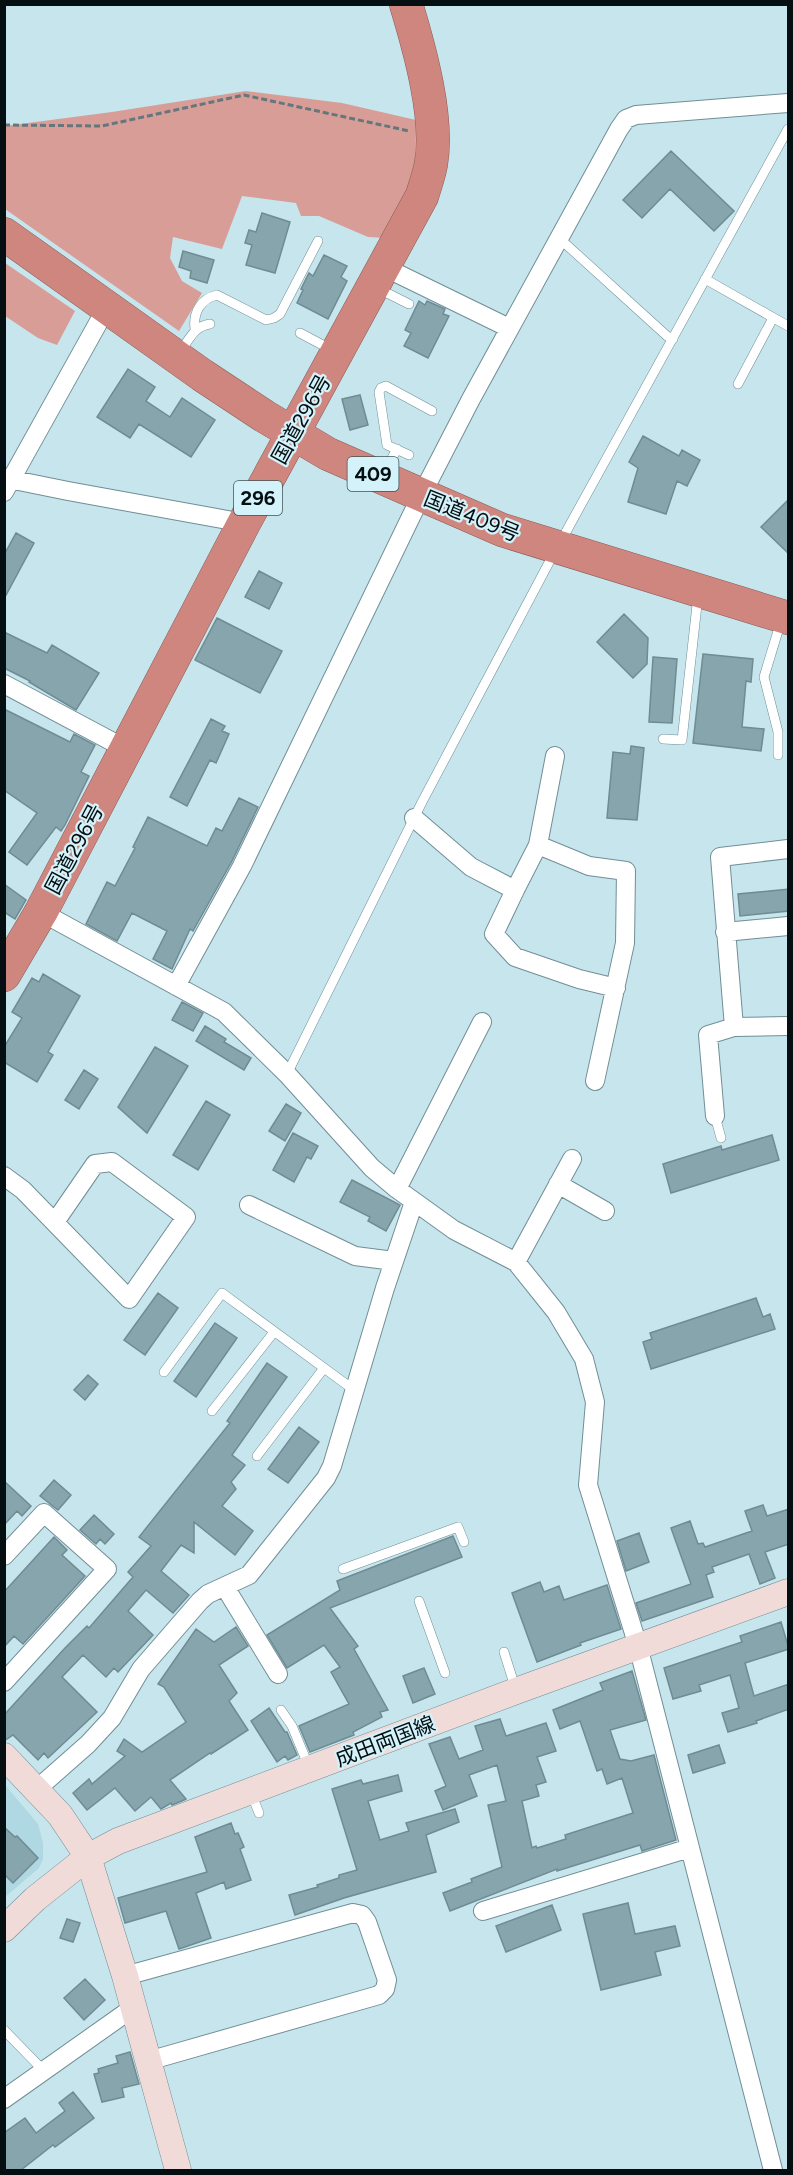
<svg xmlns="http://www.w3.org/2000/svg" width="793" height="2175" viewBox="0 0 793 2175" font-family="Figtree,'Noto Sans JP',sans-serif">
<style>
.built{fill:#b0d8e3}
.green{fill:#d89d97}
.building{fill:#87a5ad;stroke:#6f8b93;stroke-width:1.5}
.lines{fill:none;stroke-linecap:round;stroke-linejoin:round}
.lane-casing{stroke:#718e96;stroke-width:10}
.street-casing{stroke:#718e96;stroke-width:20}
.secondary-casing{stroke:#718e96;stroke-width:27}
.highway-casing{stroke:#885c58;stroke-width:34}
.path{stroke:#63777c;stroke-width:3;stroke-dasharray:6 3;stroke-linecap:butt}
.lane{stroke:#fff;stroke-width:9}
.street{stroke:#fff;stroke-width:18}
.secondary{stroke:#f1dbd8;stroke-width:26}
.highway{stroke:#cf867e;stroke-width:33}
.labels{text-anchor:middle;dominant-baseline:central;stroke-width:4.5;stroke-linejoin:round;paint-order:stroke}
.shield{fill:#d3f2fa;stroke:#435358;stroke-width:1.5}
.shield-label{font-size:20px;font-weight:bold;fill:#050f12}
.street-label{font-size:21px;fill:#050f12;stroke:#d3f2fa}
</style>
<rect width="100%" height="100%" fill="#c6e5ed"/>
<path class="built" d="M5 1785 38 1824 43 1843V1859L39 1868 5 1897Z"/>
<path class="green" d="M246 91 342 103 416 120 415 166 403 205 386 238 368 237 319 216H301L296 203 242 196 222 249 173 237 170 258 182 281 202 293 179 331 5 209V126L112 112Z
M5 263 75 311 57 345 38 338 5 316Z"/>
<path class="building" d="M671 151 734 211 714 231 670 189 642 218 623 200Z
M262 213 290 222 275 273 246 265 252 245 245 243 249 230 256 232Z
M183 251 214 260 207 283 190 278 191 271 179 267Z
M324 255 347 266 341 277 347 281 328 319 297 303 303 290 301 289 309 273 313 276Z
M419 301 425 305 427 301 445 309 443 314 449 316 428 358 404 346 411 333 405 330Z
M128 369 155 387 146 401 170 417 182 398 215 420 191 457 139 424 130 438 97 417Z
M360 395 368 425 350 430 342 399Z
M643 436 679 456 682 450 700 460 687 486 677 481 666 514 628 502 638 468 629 462Z
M789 499V554L761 527Z
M16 533 34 543 4 599V555Z
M259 571 282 583 269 609 245 597Z
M624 614 648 638 647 664 633 678 597 642Z
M217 618 282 651 260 693 195 660Z
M4 632 47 653 52 645 99 673 76 710 29 682 30 681 4 668Z
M703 654 753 659 751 682 746 681 742 727 764 729 761 751 693 743Z
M653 657 677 659 672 723 649 722Z
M4 709 70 742 74 734 95 745 81 772 89 776 65 825 61 831 56 827 27 865 9 852 37 813 4 790Z
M211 719 225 726 222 731 229 734 216 763 210 760 187 806 170 797Z
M631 746 644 748 637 820 607 818 613 752 630 754Z
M239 798 258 807 232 861 193 931 190 929 172 969 153 959 167 931 132 913 117 941 86 924 107 882 115 886 135 848 133 847 148 817 207 846 216 828 222 831Z
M4 884 26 900 15 919 4 912Z
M789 889V911L740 916 738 894Z
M43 974 80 996 48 1052 53 1055 37 1082 4 1062V1047L22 1018 12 1012 32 978 39 982Z
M182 1002 203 1013 193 1031 172 1020Z
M205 1026 226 1039 224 1042 251 1058 244 1070 196 1041Z
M155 1047 188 1066 147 1133 118 1107Z
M84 1070 98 1079 79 1109 65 1100Z
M206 1101 230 1115 198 1170 173 1155Z
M286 1104 301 1113 285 1141 269 1131Z
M293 1133 318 1146 311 1159 307 1157 294 1182 273 1170Z
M772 1135 779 1160 671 1193 663 1164 721 1146 722 1150Z
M352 1180 400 1205 386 1231 368 1221 370 1217 340 1202Z
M158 1293 178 1308 145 1355 124 1340Z
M756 1298 763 1317 770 1314 775 1329 651 1369 643 1342 652 1339 650 1333Z
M215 1323 237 1338 196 1397 174 1381Z
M267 1363 287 1377 232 1455 245 1465 231 1482 236 1489 222 1506 253 1531 235 1555 194 1522V1553L181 1545 161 1571 189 1595 173 1613 146 1590 128 1611 153 1635 136 1653 118 1672 114 1668 106 1677 83 1655 62 1677 97 1712 48 1758 44 1753 38 1760 13 1735 4 1741V1715L65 1648 87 1626 89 1628 133 1577 128 1572 151 1546 139 1537 230 1423 227 1421Z
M88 1375 98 1384 85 1400 74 1390Z
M299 1427 319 1442 288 1483 268 1469Z
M54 1480 71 1495 58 1510 40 1496Z
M4 1481 31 1506 22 1516 17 1511 4 1525Z
M763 1505 767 1516 789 1509V1544L765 1552 775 1578 760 1584 749 1554 712 1567 714 1572 706 1575 713 1597 642 1621 636 1603 691 1584 671 1528 690 1521 698 1544 703 1543 705 1547 752 1531 745 1511Z
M94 1515 114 1534 105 1544 100 1539 96 1544 80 1530Z
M639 1533 649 1562 626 1571 617 1541Z
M453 1536 462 1557 330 1608 358 1646 354 1649 388 1710 380 1712 382 1717 353 1732 354 1735 310 1752 299 1726 349 1704 331 1672 340 1667 324 1645 287 1668 267 1635 340 1590 337 1581Z
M54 1537 67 1550 62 1555 85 1576 23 1644 14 1636 4 1647V1592Z
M540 1582 544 1592 559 1586 564 1600 607 1585 621 1629 580 1643 581 1645 537 1662 512 1593Z
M781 1622 789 1649 745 1663 754 1696 789 1684V1709L756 1721 757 1723 728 1732 722 1713 739 1708 730 1675 699 1685 701 1691 673 1699 664 1668 742 1642 740 1636Z
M236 1627 248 1646 219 1665 237 1693 229 1701 248 1730 211 1754 210 1753 170 1780 186 1799 184 1800 172 1805 171 1803 161 1809 151 1797 135 1811 115 1788 87 1810 73 1793 89 1779 92 1784 125 1756 117 1751 124 1739 142 1752 186 1722 164 1687 158 1684 196 1629 214 1642Z
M424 1668 435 1694 413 1703 403 1676Z
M632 1671 646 1720 610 1730 620 1759 631 1761 654 1755 676 1840 642 1851 640 1845 557 1871V1869L450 1911 443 1893 472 1882 471 1879 502 1867 488 1805 506 1801 497 1765 469 1775 477 1796 443 1810 435 1791 446 1786 429 1744 450 1737 459 1759 483 1750 475 1726 500 1719 506 1736 546 1723 556 1751 537 1757 546 1782 536 1785 539 1796 522 1801 532 1848 536 1846 537 1848 566 1839 565 1835 633 1813 622 1778 607 1784 602 1769 597 1771 580 1721 560 1729 553 1710 603 1690 600 1683Z
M269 1708 285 1732H287L297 1755 288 1760 285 1756 277 1762 251 1721Z
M719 1745 725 1763 693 1773 688 1755Z
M398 1775 402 1791 368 1801 380 1840 409 1831 406 1823 455 1809 459 1822 426 1835 436 1872 344 1898 295 1915 289 1895 318 1887 317 1885 339 1878V1875L357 1870 332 1789 361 1780 363 1784Z
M231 1823 235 1834 238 1833 244 1847 240 1849 251 1880 226 1889 224 1882 196 1893 211 1938 179 1949 166 1911 125 1923 118 1898 207 1872 195 1837Z
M4 1827 15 1837 17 1836 38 1858 13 1883 4 1874Z
M628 1903 635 1934 675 1926 680 1946 655 1952 661 1975 601 1990 583 1914Z
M552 1905 561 1930 506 1952 496 1926Z
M67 1919 80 1923 73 1942 60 1938Z
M85 1979 105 2000 84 2020 64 1998Z
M130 2052 139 2084 122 2088 124 2097 102 2102 94 2074 99 2073 98 2069 118 2063 116 2056Z
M73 2092 94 2118 55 2147 53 2145 21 2170H4V2133L25 2118 36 2133 65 2111 59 2103Z"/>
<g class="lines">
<defs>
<path id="lane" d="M559 238 667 336 673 339
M705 279 788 326
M379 289 409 304
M195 329C193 313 200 299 217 295L266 320 274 318 280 314 318 241
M300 333 332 350
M180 352C189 340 194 326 210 324
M738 384 773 318
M409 455 387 445 379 392 381 388 386 386 432 411
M384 473 397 449
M561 541 788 129
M663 739 682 740 698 596
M778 755V732L764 677 781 621
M287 1074 422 802 554 553
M715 1116 721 1138
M164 1372 222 1293 354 1390
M212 1411 274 1332
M257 1456 324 1368
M343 1569 458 1527 464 1542
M419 1601 445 1673
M504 1652 516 1690
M281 1710 292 1726 309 1767
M251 1793 259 1813
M4 2030 44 2071"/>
<path id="street" d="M384 267 509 328
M4 478 68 491 244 523
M4 492 107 307
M4 684 126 749
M414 818 471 867 515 890 494 934 515 957 579 979 616 988
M538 845 589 866 626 871 625 943 595 1081
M515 890 538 845 555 756
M41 912 224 1012 287 1074 372 1168 397 1189 454 1230 516 1262 556 1312 584 1359 595 1402 588 1485 638 1646 773 2170
M725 932 788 926
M176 986 242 866 421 496 471 399 619 129 626 119 636 115 788 103
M734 1027 720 857 788 849
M715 1116 708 1035 734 1027 788 1026
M4 1176 23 1190 129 1299 186 1217 112 1162 95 1164 55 1222
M558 1184 605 1211
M397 1189 482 1022
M249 1205 355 1256 394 1261
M516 1262 572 1159
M4 1556 44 1513 107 1569 4 1682
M225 1587 278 1674
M37 1789 88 1744 112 1718 141 1669 200 1601 208 1594 249 1575 326 1478 332 1466 385 1288 414 1202
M483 1911 690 1848
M125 1976 353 1913 362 1915 367 1922 387 1980 385 1989 379 1995 148 2061
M4 2099 134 2007"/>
<path id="secondary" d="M4 1756 60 1815 88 1857 125 1976 178 2170
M4 1929 35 1899 88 1857 118 1841 516 1691 788 1592"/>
<path id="highway" d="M4 234 202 375 264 416 328 454 502 530 788 618
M4 975 41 912 244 523 422 196C425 186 429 175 431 164 439 118 420 50 406 4"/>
</defs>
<use href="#lane" class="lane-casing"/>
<use href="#street" class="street-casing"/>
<use href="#secondary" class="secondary-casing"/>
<use href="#highway" class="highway-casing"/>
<path class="path" d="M4 125 102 126 244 95 409 131"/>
<use href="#lane" class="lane"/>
<use href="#street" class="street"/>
<use href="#secondary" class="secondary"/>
<use href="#highway" class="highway"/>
</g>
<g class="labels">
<g class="shield">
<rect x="347.5" y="457" width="51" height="34" rx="4.5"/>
<rect x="234" y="481" width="48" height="34" rx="4.5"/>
</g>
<g class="shield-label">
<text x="373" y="474">409</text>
<text x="258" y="498">296</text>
</g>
<g class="street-label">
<text transform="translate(301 419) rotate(-61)">国道296号</text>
<text transform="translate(472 516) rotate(22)">国道409号</text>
<text transform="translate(74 849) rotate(-62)">国道296号</text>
<text transform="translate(385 1741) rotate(-21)">成田両国線</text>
</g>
</g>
<rect width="793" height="2175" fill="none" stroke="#050f12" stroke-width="12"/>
</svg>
